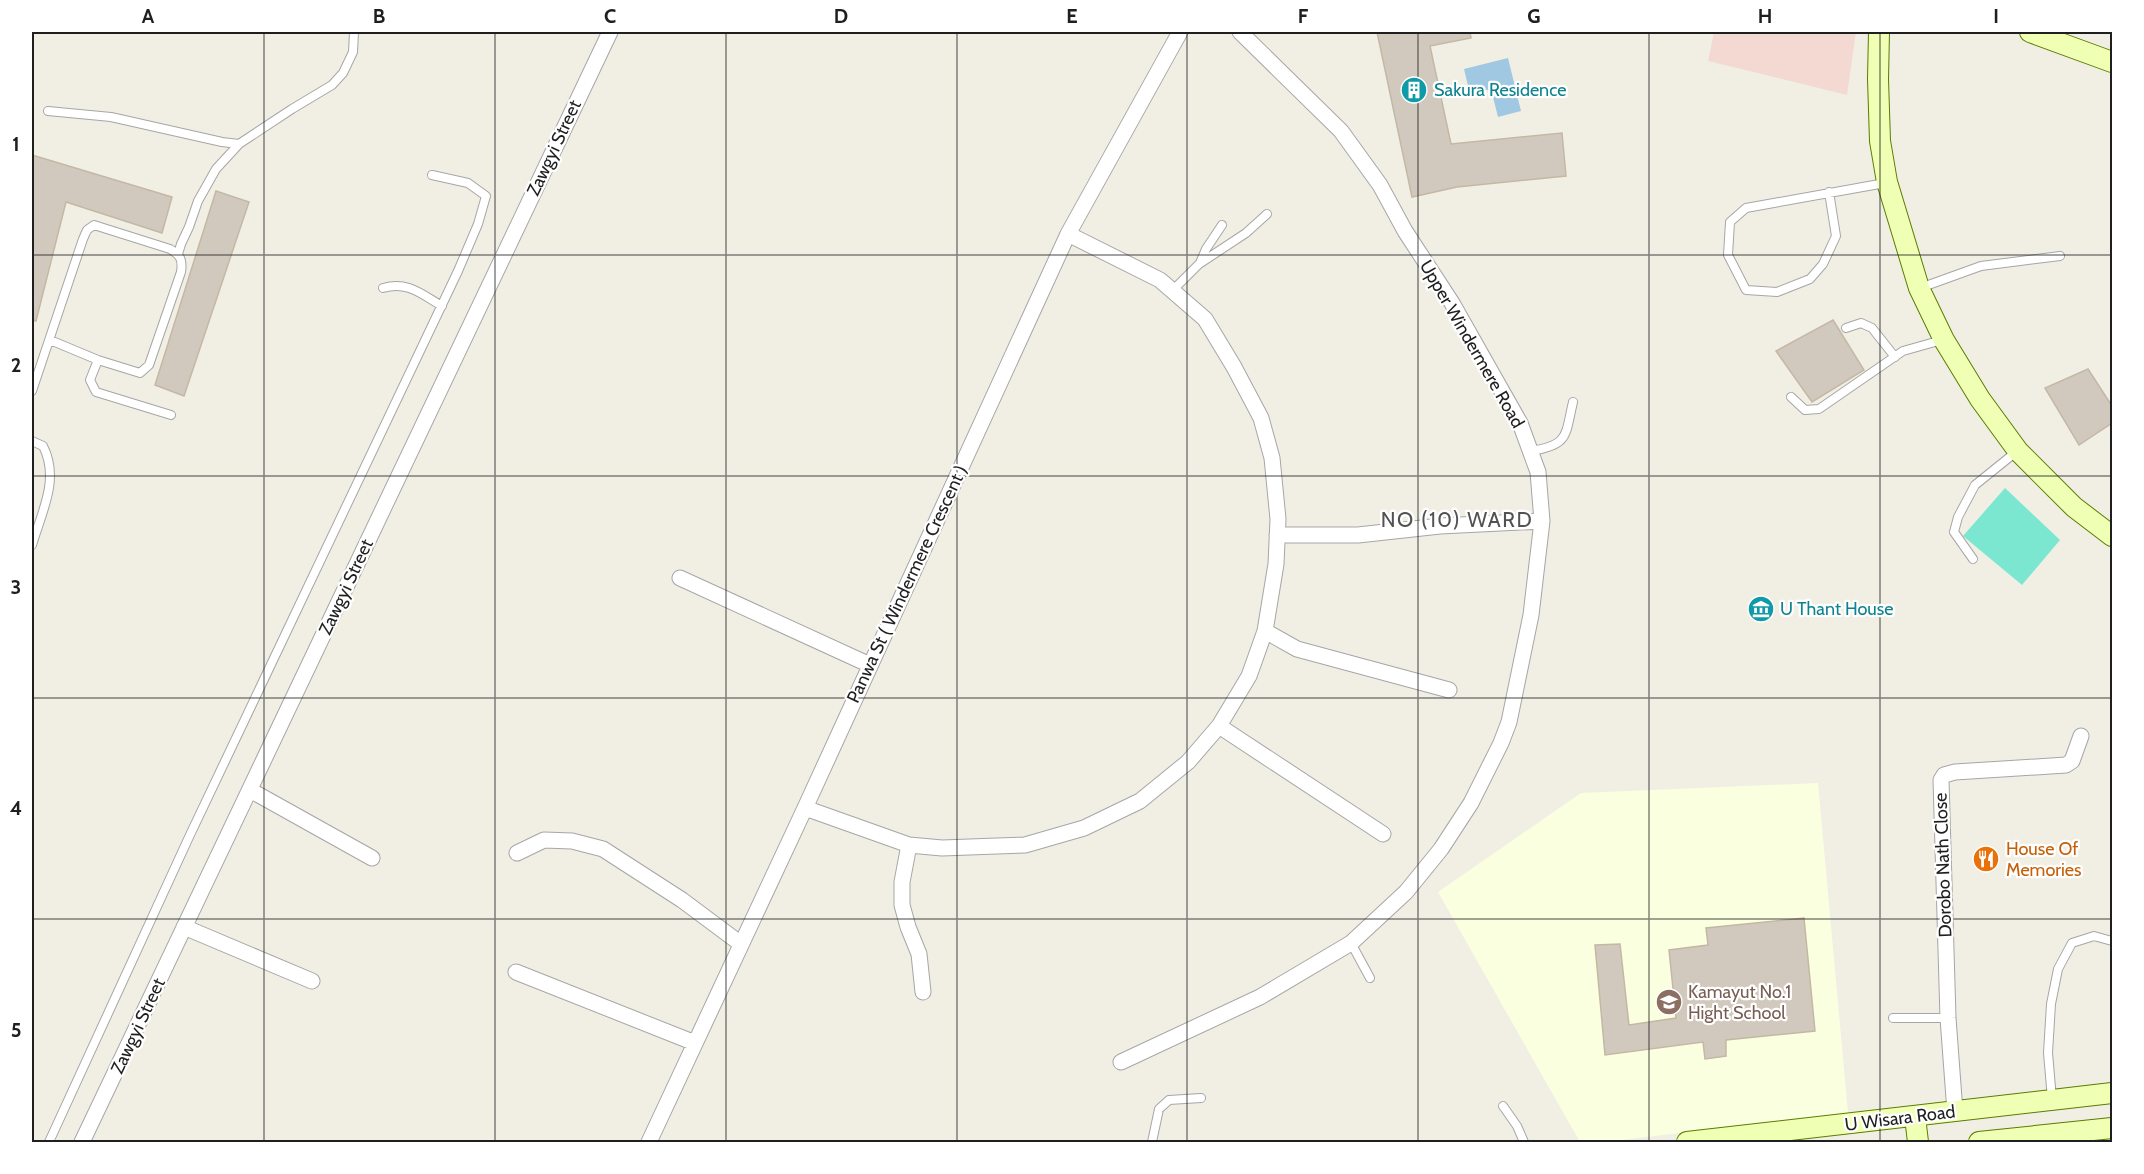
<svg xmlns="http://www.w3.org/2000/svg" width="2144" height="1174" viewBox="0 0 2144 1174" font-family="Cabin,sans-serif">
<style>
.commercial{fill:#f3d9d2}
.education{fill:#faffdf}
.pitch{fill:#7be7d0}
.water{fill:#a1c8e3}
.building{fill:#d1c9bd;stroke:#c4b8a5;stroke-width:1.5}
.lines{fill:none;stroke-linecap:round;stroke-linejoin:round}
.lane-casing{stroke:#a6a6a6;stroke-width:10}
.street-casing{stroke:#a6a6a6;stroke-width:17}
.secondary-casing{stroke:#5a7c00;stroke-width:22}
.lane{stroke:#fff;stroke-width:8}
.street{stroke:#fff;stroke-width:15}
.secondary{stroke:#efffb4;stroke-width:20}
.grid{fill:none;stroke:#1f1f1f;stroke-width:1.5;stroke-opacity:0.55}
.labels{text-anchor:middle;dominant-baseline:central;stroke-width:4.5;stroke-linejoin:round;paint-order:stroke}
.culture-label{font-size:18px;fill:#0d838f;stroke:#fff;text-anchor:start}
.street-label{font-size:18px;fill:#1f1f1f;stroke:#fff}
.food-label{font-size:18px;fill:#c56008;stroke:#fff;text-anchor:start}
.education-label{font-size:18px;fill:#785e54;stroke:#fff;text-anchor:start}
.quarter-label{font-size:21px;letter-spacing:1.5px;fill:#525252;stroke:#fff}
.neatline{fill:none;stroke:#1f1f1f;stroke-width:2}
.grid-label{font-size:20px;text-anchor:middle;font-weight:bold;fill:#1f1f1f}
</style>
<rect width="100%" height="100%" fill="#f1efe4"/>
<path class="commercial" d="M1714 32H1856L1847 95 1708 61Z"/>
<path class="education" d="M1818 783 1848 1113 1605 1142H1580L1438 892 1581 793Z"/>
<path class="pitch" d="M2005 488 2060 540 2022 585 1963 536Z"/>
<path class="water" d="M1508 58 1521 111 1498 117 1491 89 1470 94 1464 69Z"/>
<path class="building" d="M1377 32H1470L1471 38 1430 46 1451 144 1562 133 1566 176 1457 187 1412 197Z
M32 155 172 197 162 233 66 202 36 321 32 320Z
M216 191 249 202 184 396 155 385Z
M1833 320 1864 370 1812 402 1776 351Z
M2088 369 2112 406V423L2079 445 2045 388Z
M1804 918 1815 1031 1726 1040V1056L1705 1059 1703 1042 1605 1055 1595 945 1620 944 1629 1025 1676 1018 1669 950 1708 945 1706 928Z"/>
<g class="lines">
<defs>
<path id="lane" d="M48 111 111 117 222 142 239 144 292 109 332 85 343 73 353 52 354 32
M1829 192 1836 236 1823 264 1810 279 1777 292 1746 290 1728 255 1730 222 1746 208 1885 183
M178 254 181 244 189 227 198 201 216 169 239 144
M1200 263 1206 249 1222 225
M383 288C408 281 421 294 442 306
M1920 288 1981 266 2060 256
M1173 290 1199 264 1246 233 1267 214
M1846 328 1861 323 1872 328 1895 357
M98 360 90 380 96 392 171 415
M32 391 83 239 87 230 94 225 170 249C180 255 183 259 181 272L149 365 140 373 98 360 50 340
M1791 397 1805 410 1819 409 1903 351 1942 340
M32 441 43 446C60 479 42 511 32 545
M1531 451C1569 445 1565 436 1573 402
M1973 559 1954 532 1958 517 1975 485 2016 452
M1351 943 1370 978
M1893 1018H1948
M2052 1099 2048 1053 2051 1004 2058 969 2072 943 2094 936 2112 941
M1503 1106 1517 1126 1524 1142
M49 1142 189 837 458 271 478 224 486 196 468 183 432 175
M1152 1142 1159 1109 1169 1100 1201 1098"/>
<path id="street" d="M1277 535H1358L1440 526 1542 521
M680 578 870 665
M1265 631 1297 649 1449 690
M1219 726 1383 834
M250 790 372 858
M805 808 909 845 942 848 1025 845 1084 828 1140 801 1188 762 1219 726 1249 676 1265 631 1276 564 1278 519 1272 458 1261 418 1234 367 1205 319 1160 280 1068 234
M909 845 902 882V905L908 927 919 954 923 992
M517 853 544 840 572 841 603 849 682 900 741 944
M184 927 312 981
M516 972 695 1043
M1121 1062 1260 997 1351 943 1406 892 1441 849 1471 803 1501 743 1509 722 1531 615 1542 521 1538 472 1520 423 1452 303 1405 231 1380 185 1341 131 1240 32
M1955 1112 1948 1018 1941 780 1944 775 1955 772 2066 765 2072 761 2081 736
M82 1142 610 32
M649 1142 805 808 1068 234 1180 32"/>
<path id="secondary" d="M1879 32 1878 79 1880 141 1887 182 1919 288 1944 340 1980 399 2018 451 2074 507 2112 536
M2030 32 2112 62
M1915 1117 1918 1142
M1687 1142 2112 1093
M1979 1142 2112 1128"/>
</defs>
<use href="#lane" class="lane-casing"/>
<use href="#street" class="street-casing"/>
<use href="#secondary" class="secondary-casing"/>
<use href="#lane" class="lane"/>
<use href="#street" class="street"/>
<use href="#secondary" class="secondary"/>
</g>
<path class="grid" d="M264 32V1142M495 32V1142M726 32V1142M957 32V1142M1187 32V1142M1418 32V1142M1649 32V1142M1880 32V1142M32 255H2112M32 476H2112M32 698H2112M32 919H2112"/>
<defs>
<symbol id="building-disc" viewBox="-11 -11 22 22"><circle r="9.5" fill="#0f9aa8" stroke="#fff"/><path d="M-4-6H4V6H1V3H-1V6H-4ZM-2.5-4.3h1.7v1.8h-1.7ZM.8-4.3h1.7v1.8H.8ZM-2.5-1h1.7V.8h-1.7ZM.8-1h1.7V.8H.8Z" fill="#fff"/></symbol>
<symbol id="museum-disc" viewBox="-11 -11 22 22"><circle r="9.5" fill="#0f9aa8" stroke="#fff"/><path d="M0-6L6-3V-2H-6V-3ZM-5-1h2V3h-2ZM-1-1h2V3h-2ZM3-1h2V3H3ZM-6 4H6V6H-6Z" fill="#fff"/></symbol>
<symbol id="restaurant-disc" viewBox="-11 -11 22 22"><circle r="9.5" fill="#e8710a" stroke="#fff"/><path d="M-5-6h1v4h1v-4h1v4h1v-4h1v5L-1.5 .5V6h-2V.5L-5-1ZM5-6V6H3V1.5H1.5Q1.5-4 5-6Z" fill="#fff"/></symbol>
<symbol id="school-disc" viewBox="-11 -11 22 22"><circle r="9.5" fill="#8d6e63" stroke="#fff"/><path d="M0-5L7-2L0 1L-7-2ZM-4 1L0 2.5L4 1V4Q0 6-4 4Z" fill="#fff"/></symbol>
</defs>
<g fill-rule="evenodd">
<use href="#building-disc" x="1399" y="75" width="30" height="30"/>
<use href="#museum-disc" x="1746" y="594" width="30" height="30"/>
<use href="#restaurant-disc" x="1971" y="844" width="30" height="30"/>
<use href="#school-disc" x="1654" y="987" width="30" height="30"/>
</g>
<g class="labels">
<g class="culture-label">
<text x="1434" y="90">Sakura Residence</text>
<text x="1780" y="609">U Thant House</text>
</g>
<g class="street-label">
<text transform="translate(554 148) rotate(-65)">Zawgyi Street</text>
<text transform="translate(1472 344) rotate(60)">Upper Windermere Road</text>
<text transform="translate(907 584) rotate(-65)">Panwa St ( Windermere Crescent )</text>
<text transform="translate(346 587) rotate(-65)">Zawgyi Street</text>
<text transform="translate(1943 865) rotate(-92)">Dorobo Nath Close</text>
<text transform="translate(138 1026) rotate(-65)">Zawgyi Street</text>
<text transform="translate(1900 1118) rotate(-7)">U Wisara Road</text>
</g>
<g class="food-label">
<text x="2006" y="849">House Of<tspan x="2006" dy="21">Memories</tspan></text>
</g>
<g class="education-label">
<text x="1688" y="992">Kamayut No.1<tspan x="1688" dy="21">Hight School</tspan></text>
</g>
<g class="quarter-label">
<text x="1457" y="519">NO (10) WARD</text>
</g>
</g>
<rect width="2144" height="1174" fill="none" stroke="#ffffff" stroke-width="66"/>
<rect x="33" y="33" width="2078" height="1108" class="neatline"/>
<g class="grid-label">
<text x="148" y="23">A</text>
<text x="379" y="23">B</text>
<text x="610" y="23">C</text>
<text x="841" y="23">D</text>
<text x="1072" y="23">E</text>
<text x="1303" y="23">F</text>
<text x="1534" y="23">G</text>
<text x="1765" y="23">H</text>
<text x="1996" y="23">I</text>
<text x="16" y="151">1</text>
<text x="16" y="372">2</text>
<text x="16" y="594">3</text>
<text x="16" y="815">4</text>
<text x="16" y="1037">5</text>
</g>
</svg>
